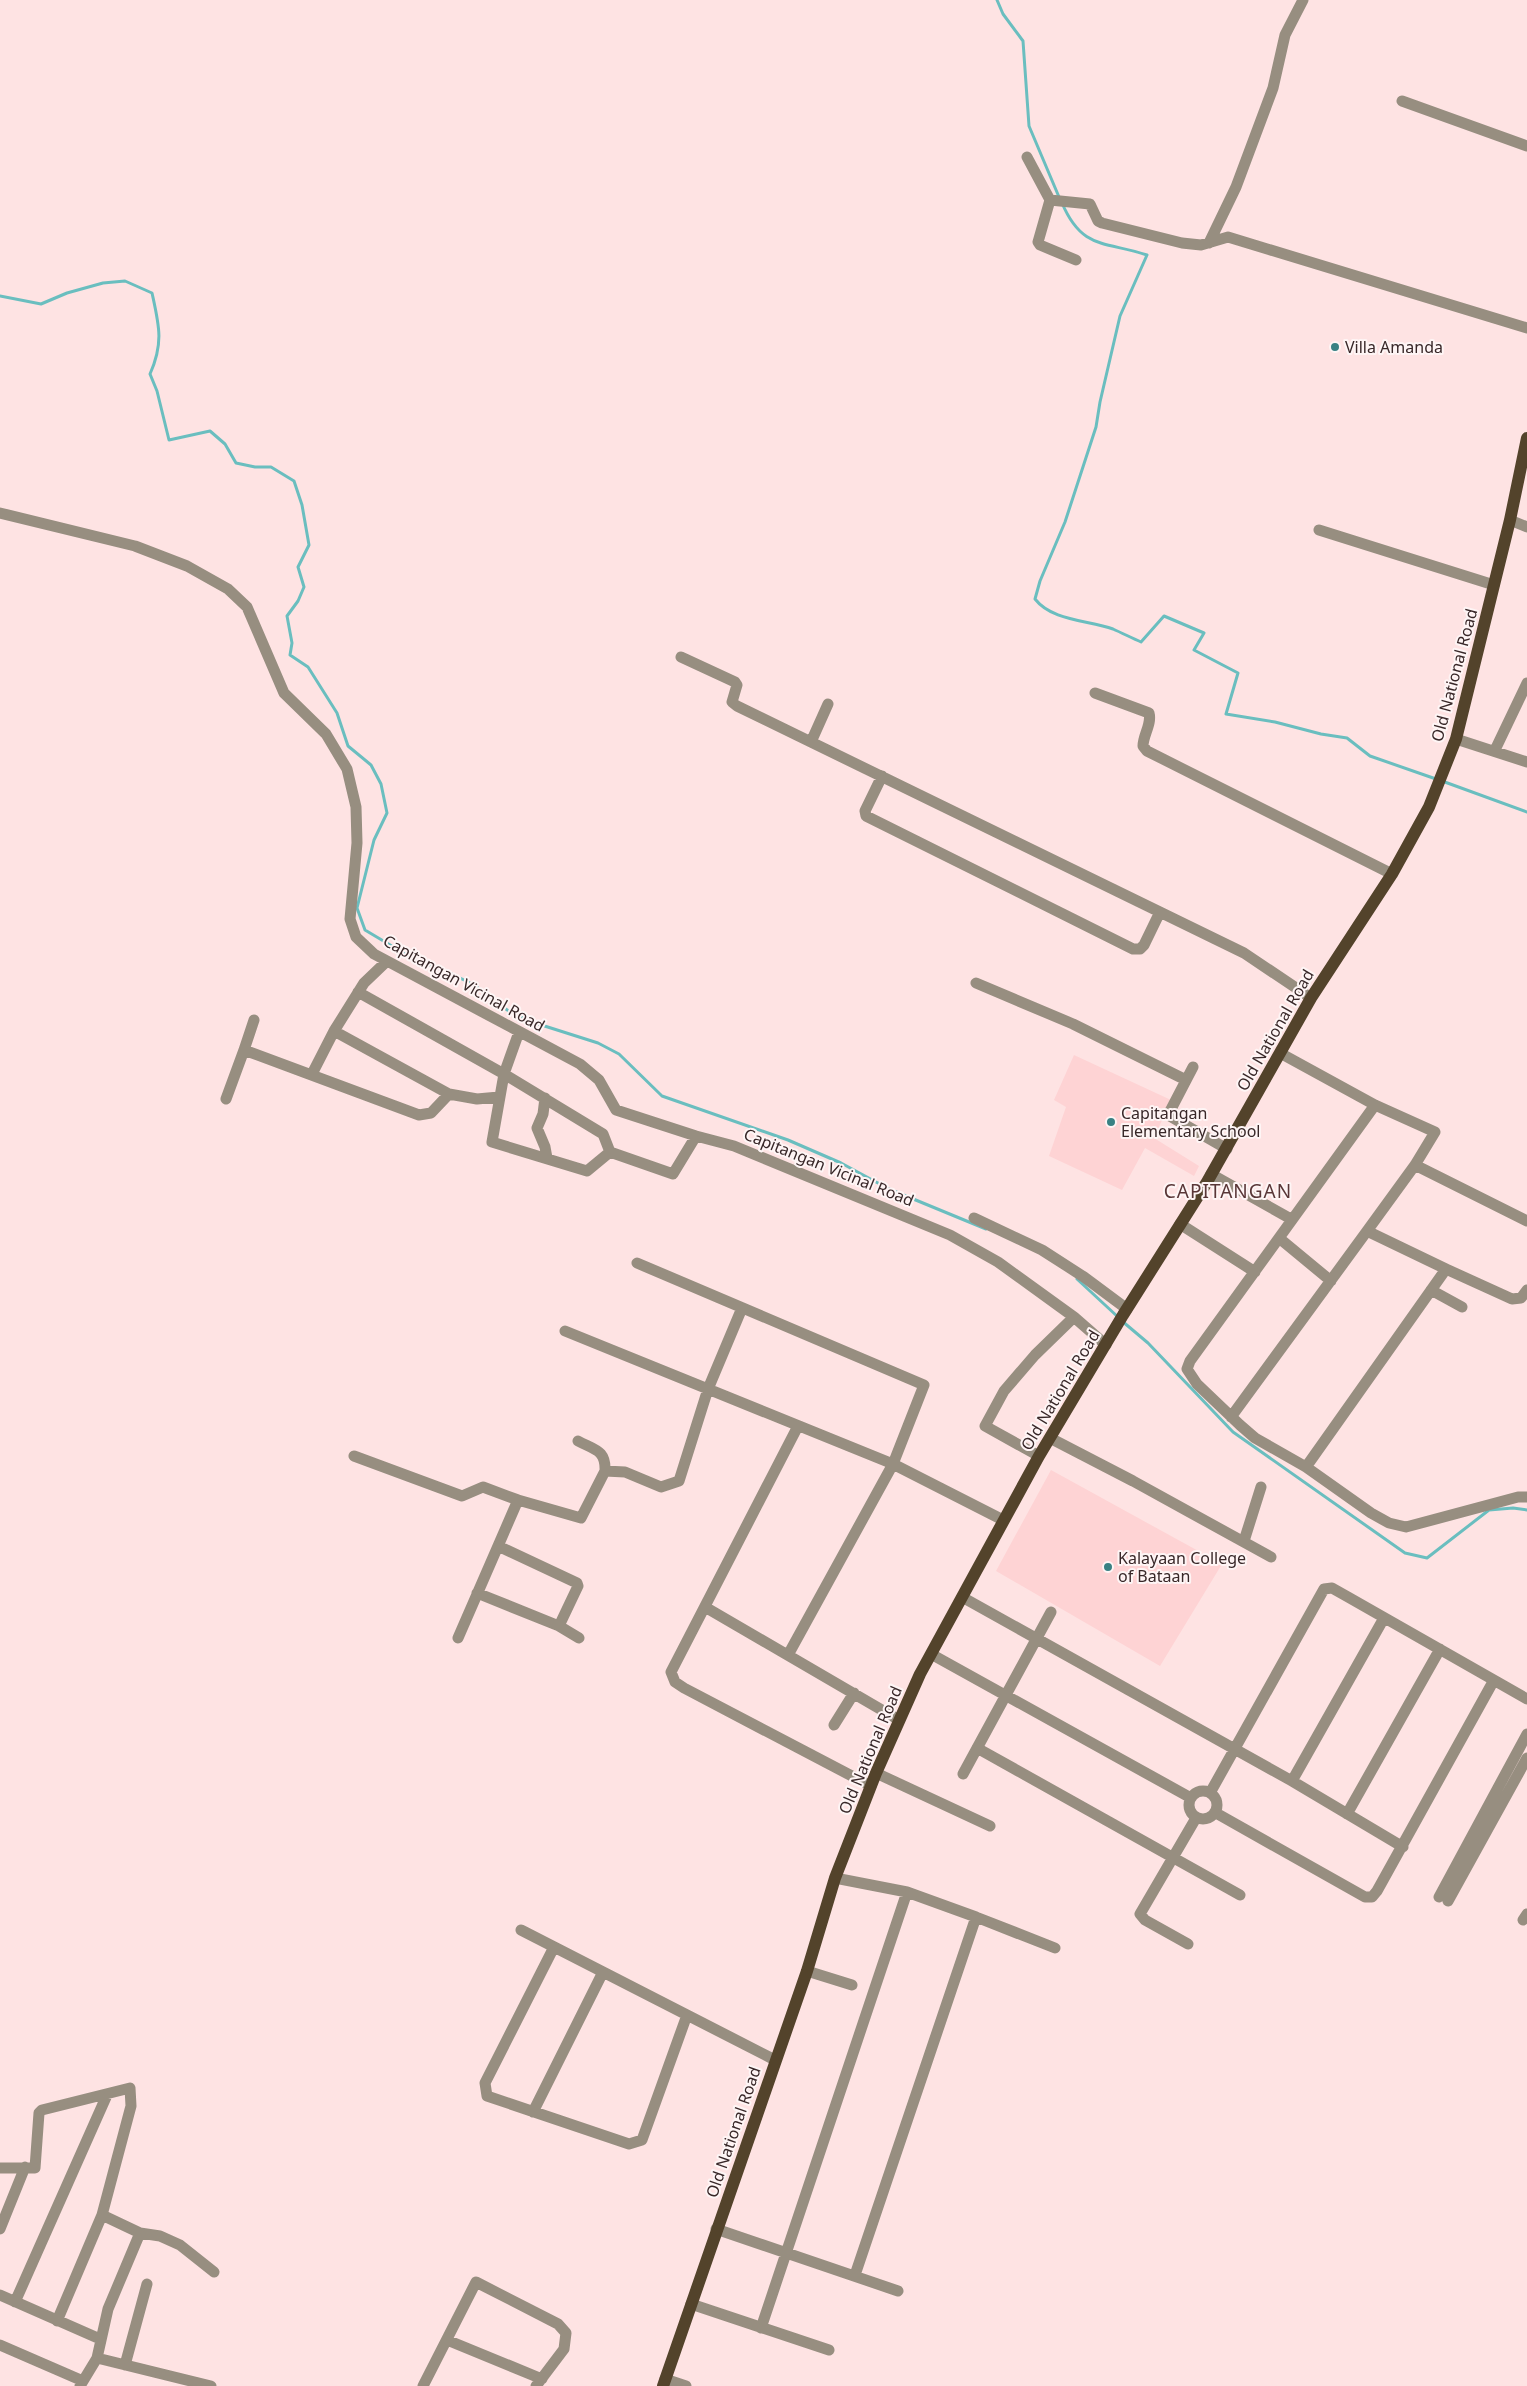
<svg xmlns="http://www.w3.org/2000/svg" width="1527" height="2386" viewBox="0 0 1527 2386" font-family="'Noto Sans',sans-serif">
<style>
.built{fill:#fed3d4}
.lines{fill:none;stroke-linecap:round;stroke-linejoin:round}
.stream{stroke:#6abebf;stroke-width:3}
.minor{stroke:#978e80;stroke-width:11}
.major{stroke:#53432b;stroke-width:12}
.poi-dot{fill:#398183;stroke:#fef5f5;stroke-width:2}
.labels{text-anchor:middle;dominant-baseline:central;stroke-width:4;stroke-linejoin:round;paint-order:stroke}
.poi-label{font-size:16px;fill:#382728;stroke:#fef5f5;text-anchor:start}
.street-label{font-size:16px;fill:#382728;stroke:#fef5f5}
.quarter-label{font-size:19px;letter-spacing:1px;fill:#593637;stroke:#fef5f5}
</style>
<rect width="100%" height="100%" fill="#fee3e3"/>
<path class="built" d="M1074 1055 1171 1100 1154 1138 1199 1166 1194 1176 1145 1148 1122 1190 1049 1156 1066 1107 1054 1100Z
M1051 1470 1222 1564 1160 1666 996 1571Z"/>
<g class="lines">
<path class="stream" d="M997 0 1003 14 1023 41 1029 126 1059 197
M1062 203C1082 250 1105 241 1147 255L1120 316 1100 402 1096 427 1065 522 1040 581 1035 599C1052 621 1088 620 1113 629 1122 633 1132 638 1141 642L1164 616 1204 633 1194 650 1238 673 1226 714 1275 722 1321 734 1347 738 1370 756 1436 779
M0 296 41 304 67 293 103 283 125 281 152 293C159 325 164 343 150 374L157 391 169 440 210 431 225 444 236 463 255 467H271L294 481 302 505 309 545 298 567 304 587 298 601 287 616 292 643 290 655 308 667 337 713 348 746 371 765 381 784 387 813 374 840 357 908 365 930 417 961 442 969 474 985 510 1012 532 1022 598 1043 619 1054 662 1096 788 1140 841 1163 889 1189 986 1229
M1442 781 1527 812
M1077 1279 1118 1317
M1122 1321 1148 1343 1233 1432 1405 1553 1427 1558 1489 1510 1513 1508 1527 1510"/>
<path class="minor" d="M1402 101 1527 146
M1027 157 1050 200 1090 204 1098 221 1102 223 1182 243 1201 245 1228 237 1527 328
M1050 200 1038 242 1040 245 1076 260
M1209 243 1236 187 1273 88 1285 35 1303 0
M0 513 135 546 187 566 228 589 247 607 284 693 326 734 347 769 356 807 357 843 350 919 356 937 374 954 580 1064 599 1080 616 1110 696 1136 734 1146 950 1235 998 1262 1074 1317 1106 1345
M1510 520 1527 527
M1319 530 1494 585
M681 657 735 682 737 685 732 702 737 706 1244 953 1311 998
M1095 693 1149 713C1152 724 1143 735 1143 746L1147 751 1392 874
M1456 739 1527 762
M811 742 828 704
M1495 750 1527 683
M882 776 865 811 866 816 1133 949H1140L1144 945 1160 912
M976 983 1073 1024 1186 1080
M358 992 504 1074 603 1134 610 1152 673 1174 696 1136
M254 1020 244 1050 419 1115 431 1113 449 1094
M334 1031 449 1094 477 1099 499 1097
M519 1032 504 1074 492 1142 587 1171 610 1152
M1193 1067 1168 1115 1227 1149
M312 1074 334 1031 364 983 387 961
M545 1098 543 1114 537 1128 545 1147 547 1158
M226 1099 244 1050
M1415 1165 1527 1221
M1211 1174 1291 1219
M974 1218 1042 1250 1084 1277 1127 1309
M1180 1224 1255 1272
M1367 1231 1446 1269 1306 1467 1255 1438 1240 1425 1197 1384 1187 1369 1190 1361 1375 1105
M1279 1238 1331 1281
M637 1263 924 1385 893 1464 788 1655
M1446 1269 1512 1299 1521 1298 1527 1290
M1431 1290 1462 1307
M565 1331 893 1464 1003 1520
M1231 1417 1367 1231 1415 1165 1435 1132 1375 1105 1280 1053
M798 1426 671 1672 675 1682 684 1688 871 1786
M1050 1438 1133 1481 1271 1557
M578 1441C595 1450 606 1450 605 1471
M354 1456 462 1496 483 1487 518 1500 581 1518 605 1471 625 1472 661 1487 679 1481 708 1389 742 1308
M1039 1456 985 1426 1004 1391 1035 1355 1074 1317
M1306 1467 1371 1513 1389 1523 1406 1527 1518 1497H1527
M1244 1541 1261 1487
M498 1546 577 1583 578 1586 559 1626
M477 1593 559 1626 579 1638
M962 1597 1292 1781 1403 1847
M705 1607 899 1720
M458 1638 518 1500
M931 1654 1191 1798
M834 1725 854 1693
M977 1748 1240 1895
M876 1773 990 1826
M963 1774 1051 1612
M1292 1781 1384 1618
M1189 1805a14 14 0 1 1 28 0a14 14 0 1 1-28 0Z
M1210 1793 1324 1589 1332 1588 1348 1597 1527 1699
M1216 1813 1365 1897H1372L1377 1891 1494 1680
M1347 1814 1440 1649
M835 1878 907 1892 976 1917 855 2275
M1439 1897 1527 1734
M1448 1901 1527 1758
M976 1917 1055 1948
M1523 1920 1527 1914
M521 1930 775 2060
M1188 1944 1145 1920 1140 1914 1196 1818
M554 1947 485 2083 487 2096 629 2144 642 2140 687 2015
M807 1971 852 1985
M533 2112 603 1972
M0 2168H35L39 2113 42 2110 130 2088 131 2106 102 2215 57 2321
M102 2215 140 2233 160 2236 180 2245 214 2272
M0 2229 25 2167
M716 2229 898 2291
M0 2295 100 2339
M15 2302 107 2095
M691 2304 829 2350
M761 2328 907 1892
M447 2340 542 2379
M0 2345 83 2381
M97 2358 211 2386
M125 2365 147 2284
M665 2379 686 2386
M80 2386 97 2358 108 2309 140 2233
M423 2386 476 2282 558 2324 566 2333 564 2349 536 2386"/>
<path class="major" d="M663 2386 807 1971 835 1878 876 1773 920 1674 1039 1456 1123 1315 1207 1182 1311 998 1392 874 1429 807 1456 739 1510 520 1527 438"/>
</g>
<g class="poi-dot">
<circle cx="1335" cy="347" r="5"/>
<circle cx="1111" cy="1122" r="5"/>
<circle cx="1108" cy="1567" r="5"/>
</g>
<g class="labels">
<g class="poi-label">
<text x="1345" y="347">Villa Amanda</text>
<text x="1121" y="1113">Capitangan<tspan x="1121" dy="18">Elementary School</tspan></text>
<text x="1118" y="1558">Kalayaan College<tspan x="1118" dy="18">of Bataan</tspan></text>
</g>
<g class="street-label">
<text transform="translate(1454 675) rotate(-75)">Old National Road</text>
<text transform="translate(464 983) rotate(29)">Capitangan Vicinal Road</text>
<text transform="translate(1275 1030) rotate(-60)">Old National Road</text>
<text transform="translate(829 1167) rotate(22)">Capitangan Vicinal Road</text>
<text transform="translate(1060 1390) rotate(-59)">Old National Road</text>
<text transform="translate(870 1750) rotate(-67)">Old National Road</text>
<text transform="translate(733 2132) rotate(-71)">Old National Road</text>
</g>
<g class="quarter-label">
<text x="1228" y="1191">CAPITANGAN</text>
</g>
</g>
</svg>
